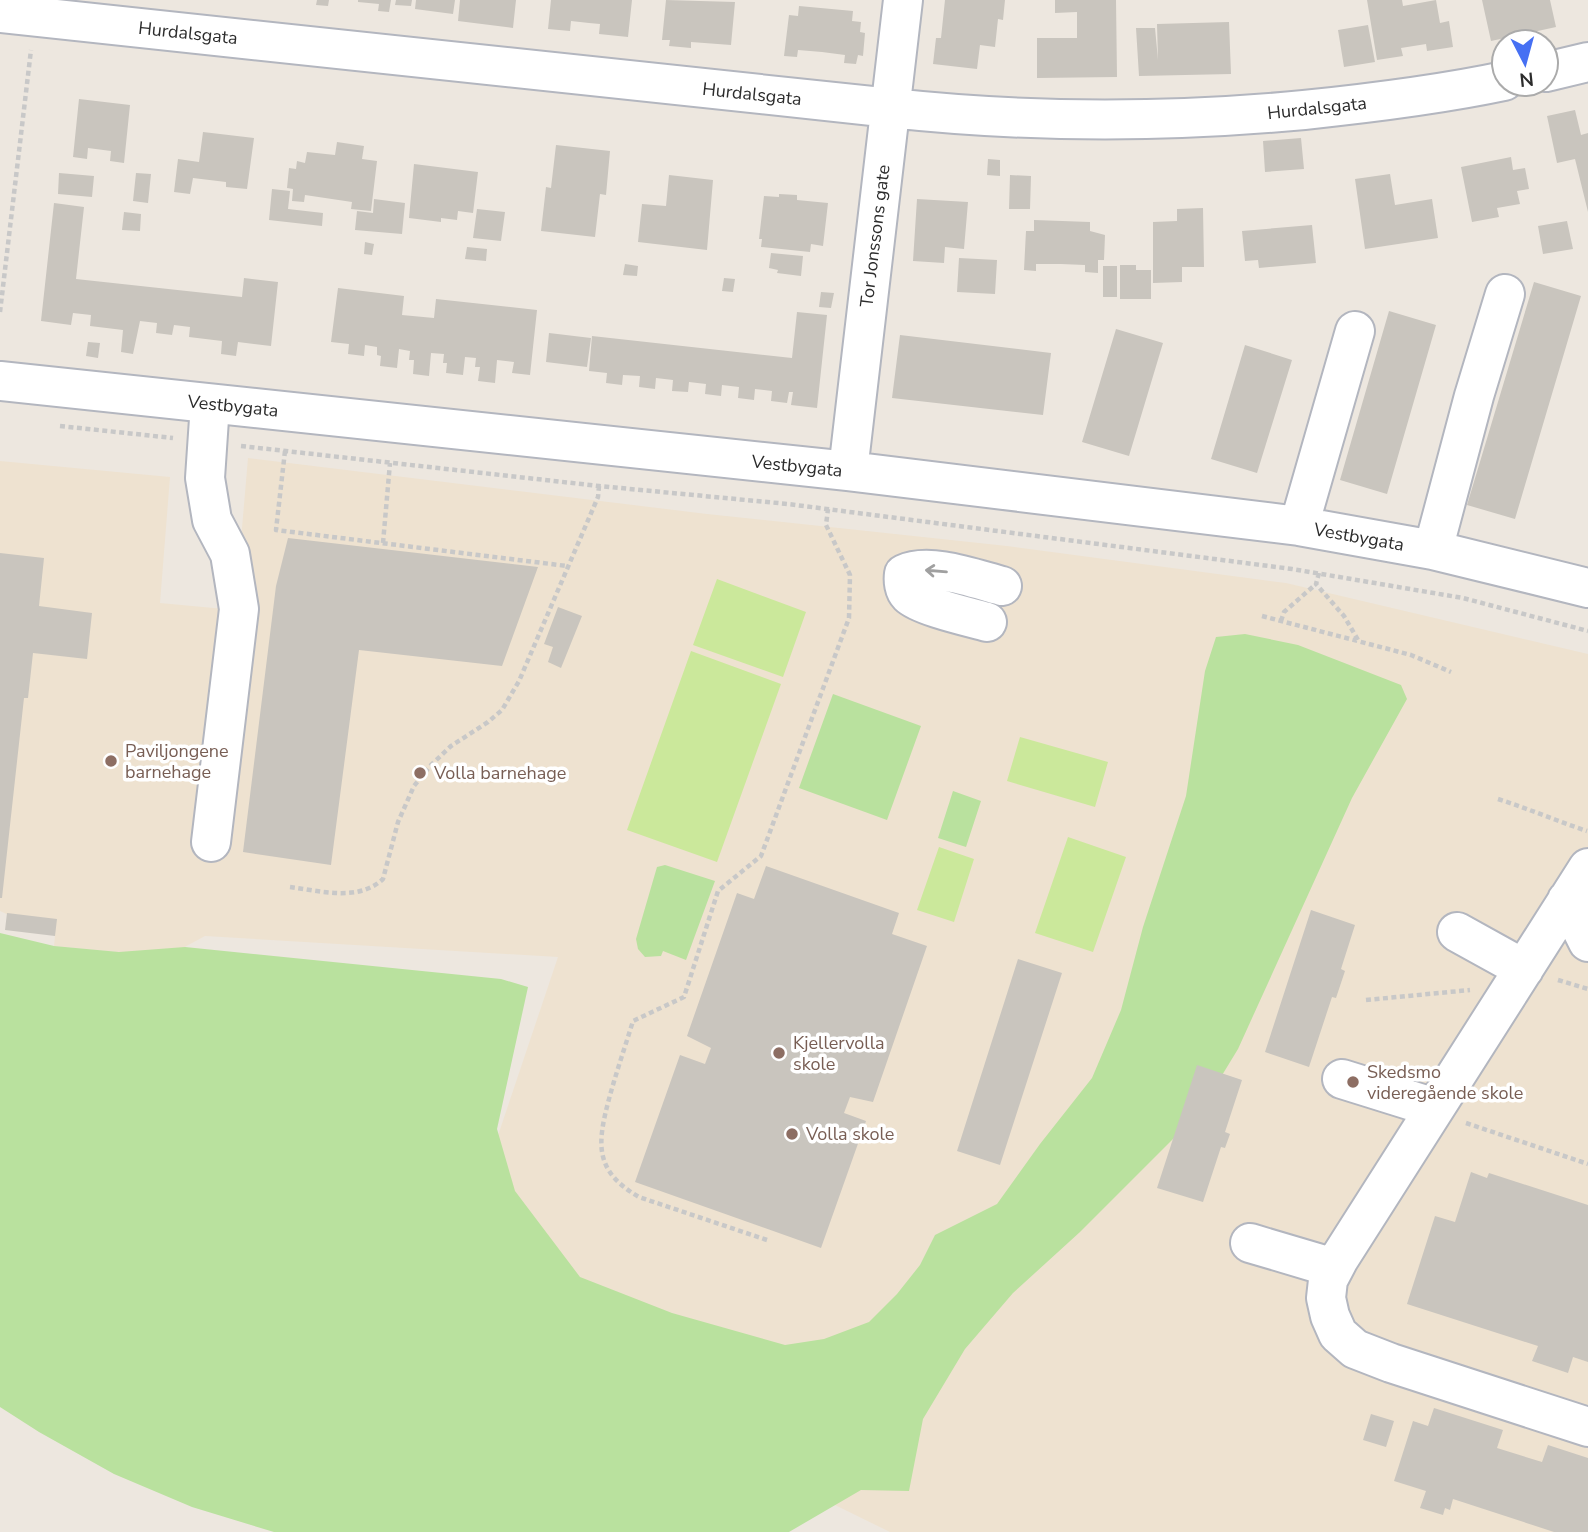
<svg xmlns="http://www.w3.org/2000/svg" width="1588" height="1532" viewBox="0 0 1588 1532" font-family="'Nunito Sans',sans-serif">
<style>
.education{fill:#eee2d0}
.green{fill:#b9e19e}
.pitch{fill:#cbe89b}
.building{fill:#c9c5be}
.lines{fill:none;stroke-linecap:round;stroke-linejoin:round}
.minor-casing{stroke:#b3b6bf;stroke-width:42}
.path{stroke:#c8c8c8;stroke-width:4.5;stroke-dasharray:5 3.5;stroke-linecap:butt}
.minor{stroke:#fff;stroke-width:38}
.oneway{stroke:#a0a0a0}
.education-dot{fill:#8d6e63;stroke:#fff;stroke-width:2.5}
.labels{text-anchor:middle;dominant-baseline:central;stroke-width:7;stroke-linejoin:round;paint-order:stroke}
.street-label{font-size:18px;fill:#2c2c2c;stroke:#fff}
.education-label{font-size:18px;fill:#785e54;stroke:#fff;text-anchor:start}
</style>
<rect width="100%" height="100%" fill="#ede7df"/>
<path class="education" d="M248 458 707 514 1007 546 1286 583 1588 654V1532H890L439 1311 558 957 205 936 166 957 54 946 55 936 0 911V461L170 477 160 603 235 610Z"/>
<path class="green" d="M1245 634 1298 645 1401 685 1407 699 1352 798 1238 1049 1199 1113 1080 1232 1013 1293 965 1349 923 1419 909 1491 861 1490 789 1532H274L192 1507 114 1474 39 1432 0 1407V933L54 946 119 952 185 947 501 979 528 987 497 1129 515 1191 580 1277 672 1313 785 1345 824 1339 869 1322 897 1294 920 1265 935 1235 997 1204 1040 1144 1092 1078 1121 1010 1143 927 1186 796 1205 671 1216 637Z
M833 694 921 726 887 820 799 788Z
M953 791 981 801 966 847 938 838Z
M665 865 715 881 686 960 663 951 661 956 645 957 638 949 636 939 657 867Z"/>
<path class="pitch" d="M717 579 806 612 783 677 693 645Z
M691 651 781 684 717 862 627 830Z
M1020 737 1108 762 1095 807 1007 781Z
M1068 837 1126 857 1093 952 1035 933Z
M939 847 974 859 954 922 917 910Z"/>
<path class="building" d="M317 0H329L328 6 316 5Z
M358 0H391L389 12 378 11 379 4 358 2Z
M396 0H412L411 6 395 5Z
M416 0H455L453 14 415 9Z
M460 0H516L513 28 458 21Z
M551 0H632L628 37 599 34 600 24 589 23 571 21 570 31 548 29Z
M666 0 735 2 731 45 691 42V48L669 46 670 40H662Z
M945 0H1005L1003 20 998 19 995 47 980 45 977 69 933 64 936 38H941Z
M1055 0H1116L1117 77 1037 78V38H1077V12L1055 13Z
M1367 0H1402L1403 6 1436 0 1440 23 1449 21 1453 47 1427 51 1426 44 1401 48 1403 56 1377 60Z
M1482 0H1550L1556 27 1491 41Z
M799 6 853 11 852 21 861 22 860 32 865 33 863 56 858 55 856 64 844 63 845 55 822 52 798 50 797 57 784 56 789 15 798 16Z
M1229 22 1231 74 1139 76 1136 28H1155L1158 60 1157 24Z
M1368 25 1375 62 1344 67 1338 30Z
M79 99 130 105 124 163 110 161 111 151 88 148 87 159 73 157Z
M1575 110 1581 135 1588 133V212L1575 159 1557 163 1547 116Z
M203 132 254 138 247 189 226 187V182L193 178 190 194 174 192 178 159 199 162Z
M1301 138 1304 169 1265 172 1263 141Z
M337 142 364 146 362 159 377 161 371 211 351 209 352 202 305 195 304 202 292 201 293 189 287 188 289 168 296 169 297 161 305 163 307 152 335 155Z
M556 145 610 151 606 195 600 194 595 237 541 231 546 187 551 188Z
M1511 157 1513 170 1525 168 1529 189 1517 191 1520 204 1497 208 1499 217 1472 222 1461 167Z
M988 159 1000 160V176L987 175Z
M414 164 478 172 473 213 458 211 457 220 441 218V222L409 218Z
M59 173 94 176 92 197 58 194Z
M136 173 151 174 148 203 133 201Z
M1390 174 1395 205 1432 199 1438 238 1365 249 1355 179Z
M669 175 713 180 707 250 638 242 642 204 666 206Z
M1010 175 1031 176 1030 209H1009Z
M272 189 290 191 288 209 323 213 322 226 269 220Z
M779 194 797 195V200L828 203 823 246 811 244 810 252 761 247 762 239H759L764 196 779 197Z
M374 199 405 203 402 234 355 230 357 211 373 213Z
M917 199 968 202 964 249 945 247 944 263 913 261Z
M54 203 84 207 76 279 242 297 244 278 278 282 271 346 238 342 236 356 221 354 222 341 189 337 190 327 174 325 172 335 156 333 157 323 140 321 133 354 121 352 123 330 90 326 91 315 73 313 71 325 41 321Z
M1203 208 1204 267H1182V282L1153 283V222L1177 221V209Z
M477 209 505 212 501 241 473 238Z
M124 212 141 214 140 231 122 230Z
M1034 220 1090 222V231L1105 235 1104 260H1098V273L1085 272V265L1061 264H1036V271L1024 270 1026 231H1034Z
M1567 221 1573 249 1543 254 1538 226Z
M1312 225 1316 263 1259 268 1258 260 1245 261 1242 231Z
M365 242 374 244 372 255 364 254Z
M467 247 487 249 486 261 465 259Z
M771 253 803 256 801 276 777 273 778 270 769 268Z
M959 258 997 260 995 294 957 292Z
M625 264 638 266 637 276 623 275Z
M1120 265H1136V270H1151V299H1120Z
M1103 266H1117V297H1103Z
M724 278 735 279 733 292 722 291Z
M1534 282 1581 296 1515 519 1467 505Z
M338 288 404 296 402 315 434 318 436 299 537 310 530 375 512 373 514 362 497 360 495 383 478 381 480 367H475L476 358 465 357 463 375 446 373 447 363H443L444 354 431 353 429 376 413 374 414 360H409L410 351 399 349 397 368 380 366 381 356 377 355V347L365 345 364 356 348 354 349 344 331 342Z
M821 292 834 293 831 308 819 307Z
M1389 311 1436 325 1387 494 1340 480Z
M797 312 827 315 817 408 791 405 793 392H789L787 403 771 401 772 391 755 389 754 400 738 398 739 387 722 385 721 396 705 394 706 384 689 382 688 392 672 391 673 380 656 378 655 389 639 387 640 376 623 375 622 385 606 383 607 373 589 371 592 336 792 358Z
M1116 329 1163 343 1129 456 1082 442Z
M549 333 591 338 587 367 546 362Z
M900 335 1051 353 1043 415 892 398Z
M88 342 100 343 98 358 86 356Z
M1245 345 1292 360 1257 473 1211 459Z
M288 538 538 567 502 666 359 650 331 865 243 852 276 586Z
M0 553 44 558 39 606 92 613 87 659 33 653 28 698H24L2 898H0Z
M558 607 582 616 561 668 548 662 553 647 544 644Z
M766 866 899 913 892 934 927 946 873 1102 850 1097 844 1113 866 1121 821 1248 635 1182 680 1055 705 1064 711 1048 687 1036 737 893 754 899Z
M1311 910 1355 925 1341 969 1345 971 1336 998 1332 997 1309 1067 1265 1052Z
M7 913 57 919 55 936 5 930Z
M1018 959 1062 973 1000 1165 957 1151Z
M1197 1065 1242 1080 1225 1132 1230 1134 1225 1148 1221 1147 1203 1202 1157 1188Z
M1471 1172 1487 1178 1489 1173 1588 1205V1362L1573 1357 1568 1373 1532 1361 1538 1346 1407 1304 1435 1216 1455 1222Z
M1434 1408 1503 1430 1497 1448 1542 1462 1548 1445 1588 1458V1532H1554L1453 1499 1450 1510 1445 1508 1443 1515 1420 1508 1426 1491 1394 1481 1413 1421 1428 1426Z
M1371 1414 1394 1421 1386 1447 1363 1440Z"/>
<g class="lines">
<defs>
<path id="minor" d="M0 13 891 108C1029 123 1166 123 1304 110 1371 103 1438 95 1504 81
M1546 72 1588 62
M0 381 848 471 1299 526 1433 550 1588 588
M210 404 205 478 212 520 230 554 239 609 211 842
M848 471 903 0
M1299 526 1355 331
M1433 550 1474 396 1505 294
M987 622C969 617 920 606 909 595 904 590 903 581 904 574 930 562 975 579 1002 586
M1588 868 1339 1259 1328 1280 1326 1298 1330 1316 1338 1334 1355 1349 1391 1363 1588 1427
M1567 900 1588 942
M1457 932 1524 969
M1342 1079 1435 1108
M1250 1243 1334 1268"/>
</defs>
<use href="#minor" class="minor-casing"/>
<path class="path" d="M0 312 31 50
M60 426 173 438
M241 446 599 486 788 504 1292 569 1463 598 1588 631
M285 451 276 530 567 566
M383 543 390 463
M1319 573 1316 584 1344 616 1358 640
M1262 616 1411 655 1451 672
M1281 621 1284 612 1316 584
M1498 799C1529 809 1557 821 1587 831
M290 887C321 891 358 902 383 879L398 822 414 786 430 766 451 746 488 722 502 710 519 681 598 497 599 486
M1558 980 1588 989
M1366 1000 1470 990
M1466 1123 1588 1164
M767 1240 639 1197C594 1171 597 1144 609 1099 616 1073 625 1047 633 1021L684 997 718 891 761 856 849 618 850 575 826 525 828 509"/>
<use href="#minor" class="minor"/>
</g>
<defs><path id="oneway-shaft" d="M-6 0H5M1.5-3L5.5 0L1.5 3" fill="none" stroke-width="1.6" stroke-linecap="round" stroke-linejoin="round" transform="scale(1.75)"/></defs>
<use class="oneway" href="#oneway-shaft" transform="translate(936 571) rotate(-175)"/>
<g class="education-dot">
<circle cx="111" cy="761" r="7"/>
<circle cx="420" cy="773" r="7"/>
<circle cx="779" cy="1053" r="7"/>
<circle cx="1353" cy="1082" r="7"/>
<circle cx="792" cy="1134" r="7"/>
</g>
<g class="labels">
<g class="street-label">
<text transform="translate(188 33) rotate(6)">Hurdalsgata</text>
<text transform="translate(752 94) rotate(6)">Hurdalsgata</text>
<text transform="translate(1317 108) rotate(-6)">Hurdalsgata</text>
<text transform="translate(875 236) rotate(-83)">Tor Jonssons gate</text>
<text transform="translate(233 406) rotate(6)">Vestbygata</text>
<text transform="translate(797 466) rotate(6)">Vestbygata</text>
<text transform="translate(1359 537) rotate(10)">Vestbygata</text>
</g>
<g class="education-label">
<text x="125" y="751">Paviljongene<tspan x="125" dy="21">barnehage</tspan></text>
<text x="434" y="773">Volla barnehage</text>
<text x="793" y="1043">Kjellervolla<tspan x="793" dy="21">skole</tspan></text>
<text x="1367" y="1072">Skedsmo<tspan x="1367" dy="21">videregående skole</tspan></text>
<text x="806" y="1134">Volla skole</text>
</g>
</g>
<g transform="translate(1525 63) rotate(174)"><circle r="33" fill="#ffffff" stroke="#ababab" stroke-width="2"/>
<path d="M0-5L12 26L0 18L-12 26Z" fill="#4670f3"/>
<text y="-10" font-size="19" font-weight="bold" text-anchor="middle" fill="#2c2c2c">N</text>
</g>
</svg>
